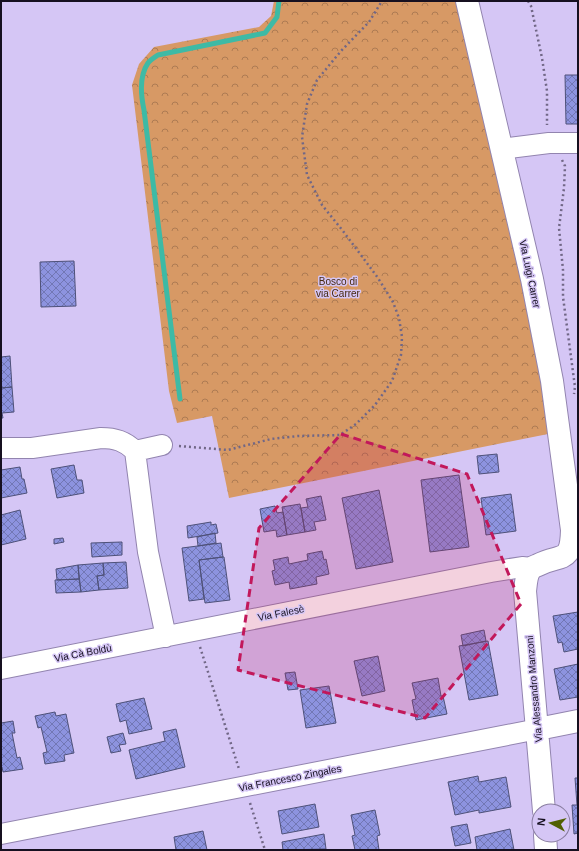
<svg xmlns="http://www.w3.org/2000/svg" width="579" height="851" viewBox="0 0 579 851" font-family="Helvetica,sans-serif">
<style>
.forest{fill:url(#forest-crowns)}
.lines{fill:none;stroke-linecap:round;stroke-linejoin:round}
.stream{stroke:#3ebaa5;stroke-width:5}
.building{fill:url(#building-cross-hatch);stroke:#4e5179}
.minor-casing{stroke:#9284af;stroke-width:22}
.tertiary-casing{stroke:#9284af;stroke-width:24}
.path{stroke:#716786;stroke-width:2.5;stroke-dasharray:2 3;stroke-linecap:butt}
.minor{stroke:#fff;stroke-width:20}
.tertiary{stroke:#fff;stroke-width:22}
.marked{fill:#c2185b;fill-opacity:0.2;stroke:#c2185b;stroke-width:3;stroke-dasharray:8 5;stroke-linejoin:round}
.labels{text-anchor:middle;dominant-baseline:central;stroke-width:3;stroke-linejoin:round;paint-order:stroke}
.street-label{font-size:10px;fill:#161020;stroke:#d5c6f5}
.park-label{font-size:10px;fill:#462910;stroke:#d5c6f5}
</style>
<defs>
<pattern id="forest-crowns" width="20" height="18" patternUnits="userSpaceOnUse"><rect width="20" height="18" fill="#d79965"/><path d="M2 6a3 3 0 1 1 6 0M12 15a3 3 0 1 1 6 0" fill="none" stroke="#ad7b53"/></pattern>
<pattern id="building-cross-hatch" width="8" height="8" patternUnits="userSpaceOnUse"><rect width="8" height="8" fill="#8d93df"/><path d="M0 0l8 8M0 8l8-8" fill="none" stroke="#7277b4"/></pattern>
</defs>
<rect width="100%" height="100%" fill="#d5c6f5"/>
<path class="forest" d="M274 1H458L537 345 548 434 229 498 212 416 177 423 169 391 132 85 139 64 154 47 259 27 271 16Z"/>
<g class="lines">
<path class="stream" d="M180 399 144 110C141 96 139 76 148 63 150 60 155 57 158 55L265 33 277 17 279 1"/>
</g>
<path class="building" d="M565 75H578V124H566Z
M74 261 76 306 41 307 40 262Z
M10 356 12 387 1 388V357Z
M12 387 14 412 2 413 3 418H1V388Z
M497 454 499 472 479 474 477 456Z
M74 465 77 480H82L84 493 57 498 51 469Z
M20 467 22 479H24L27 493 1 498V470Z
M459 475 469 547 430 552 421 480Z
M379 490 393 562 356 569 342 498Z
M511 494 516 531 486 535 481 498Z
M321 496 326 520 314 522 316 530 305 532 301 508 308 507 306 499Z
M300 504 305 532 287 535 282 507Z
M275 506 277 513 283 512 287 535 277 537 276 530 264 532 260 509Z
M20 510 26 539 1 545V515Z
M211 522V525L216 524 218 533 188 538 187 526Z
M215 533 216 543 198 546 197 537Z
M63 538 64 542 54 544V539Z
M122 542V555L92 557 91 543Z
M221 543 223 557 199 560 204 599 189 601 182 548Z
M322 551 324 560 326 559 329 574 316 577 317 584 290 589 289 582 275 585 272 571 275 570 273 560 288 557 289 564 308 560 307 554Z
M223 557H224L230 600 205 603 199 560Z
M126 562 128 588 99 590 97 576 104 575 103 563Z
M103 563 104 575 97 576 99 590 81 592 78 565Z
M78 565 79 579 57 580 56 569Z
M79 579 81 592 56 593 55 580Z
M578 612V649L564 652 562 642 558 643 553 616Z
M484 630 486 641 463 646 461 635Z
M488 641 498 695 469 700 459 646Z
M378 656 385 691 362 696 354 661Z
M578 664V697L560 700 554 669Z
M295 672 298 689 288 690 285 673Z
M438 678 441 696H443L447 714 416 720 412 700 416 699 412 683Z
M329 686 336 723 306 728 300 690Z
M144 698 152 729 129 734 126 720 120 722 116 704Z
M55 712 56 716 66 714 74 753 64 755 65 761 45 764 43 753 47 752 41 727 38 728 35 716Z
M13 721 15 733H12L17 758 20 757 23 769 3 772 2 767H1V723Z
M176 729 185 767 136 779 129 750 165 741 163 732Z
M123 733 126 744 119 745 121 751 111 753 107 737Z
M478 776 479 782 506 777 511 807 479 813V810L455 815 448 782Z
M575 778H578V833L574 834 572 805H577Z
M315 804 319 827 282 834 278 811Z
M375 810 380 835 377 836 379 850H355L352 836 355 835 351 815Z
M467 824 471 843 455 846 451 827Z
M510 829 514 850H477L475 837Z
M203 831 207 850H176L174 837Z
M324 834 326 849 283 850 282 842Z"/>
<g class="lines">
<defs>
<path id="minor" d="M501 149 549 143H578
M1 448H32L101 438C115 438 125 441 135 451L148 552 166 637
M135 451 162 445
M1 669 491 572 522 567 532 568
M1 834 538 729"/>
<path id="tertiary" d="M467 1 532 279 552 381 572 530C571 565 561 553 538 565 536 566 534 566 532 568 526 573 526 584 525 591L544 811
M538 729 578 721
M545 835 546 850"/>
</defs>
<use href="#minor" class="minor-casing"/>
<use href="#tertiary" class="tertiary-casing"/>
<path class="path" d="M528 1 531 6 542 58 547 91V125
M562 160 565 166 564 188 559 228 563 270V297L575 387 574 394
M179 446 228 450 271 439 298 436 340 435 356 424 375 405 392 381 401 355 402 337 399 318 393 302 378 278 343 231 322 205 307 175 302 137 307 104 317 80 341 51 369 22 382 1
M200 647 239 769
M250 803 265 850"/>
<use href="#minor" class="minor"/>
<use href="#tertiary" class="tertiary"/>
</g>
<path class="marked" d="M341 434 467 474 521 604 425 718 238 670 259 528Z"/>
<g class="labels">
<g class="street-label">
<text transform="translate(530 274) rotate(78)">Via Luigi Carrer</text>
<text transform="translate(281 613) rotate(-11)">Via Falesè</text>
<text transform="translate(83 653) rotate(-11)">Via Cà Boldù</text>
<text transform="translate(534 689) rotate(-95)">Via Alessandro Manzoni</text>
<text transform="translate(290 778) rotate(-11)">Via Francesco Zingales</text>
</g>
<g class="park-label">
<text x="338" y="281">Bosco di<tspan x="338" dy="12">via Carrer</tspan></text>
</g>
</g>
<rect width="579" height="851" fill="none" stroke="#161020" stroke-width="4"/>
<g transform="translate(551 823) rotate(277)"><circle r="19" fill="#d5c6f5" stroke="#897da0"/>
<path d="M0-3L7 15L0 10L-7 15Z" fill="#516002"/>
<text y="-6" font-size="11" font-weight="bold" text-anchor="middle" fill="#161020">N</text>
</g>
</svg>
